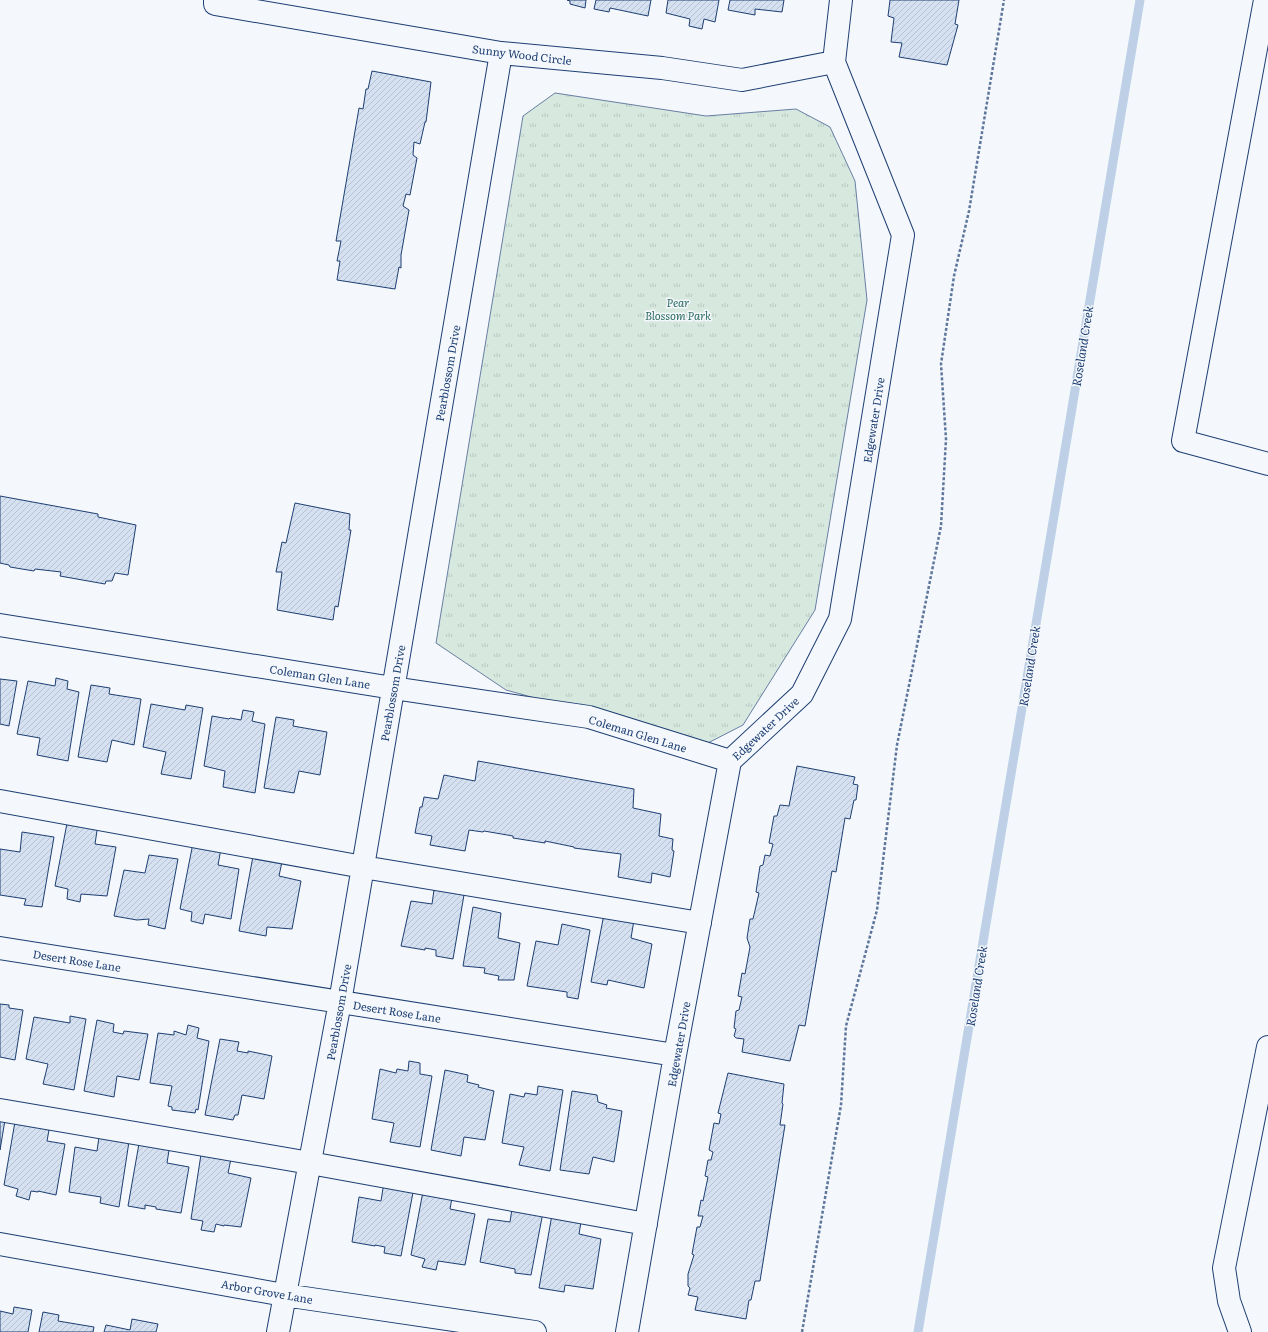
<svg xmlns="http://www.w3.org/2000/svg" width="1268" height="1332" viewBox="0 0 1268 1332" font-family="Literata,serif">
<style>
.park{fill:url(#park-tufts);stroke:#687fa3}
.lines{fill:none;stroke-linecap:round;stroke-linejoin:round}
.stream{stroke:#bed0e5;stroke-width:9}
.building{fill:url(#building-hatch);stroke:#1d3f73}
.minor-casing{stroke:#1d3f73;stroke-width:24}
.path{stroke:#5e769c;stroke-width:2.5;stroke-dasharray:3 2;stroke-linecap:butt}
.minor{stroke:#f4f7fb;stroke-width:22}
.labels{text-anchor:middle;dominant-baseline:central;stroke-width:3;stroke-linejoin:round;paint-order:stroke}
.street-label{font-size:11px;fill:#1d3f73;stroke:#f4f7fb}
.park-label{font-size:11px;font-style:italic;fill:#2c6c60;stroke:#f4f7fb}
.water-label{font-size:12px;font-style:italic;fill:#1d3f73;stroke:#f4f7fb}
</style>
<defs>
<pattern id="park-tufts" width="24" height="20" patternUnits="userSpaceOnUse"><rect width="24" height="20" fill="#d7e8df"/><path d="M3 7l-1-3M5 7V3M7 7l1-3M15 17l-1-3M17 17v-4M19 17l1-3" fill="none" stroke="#b8c8c3"/></pattern>
<pattern id="building-hatch" width="6" height="6" patternUnits="userSpaceOnUse"><rect width="6" height="6" fill="#d5e0f0"/><path d="M-1 1l2-2M0 6l6-6M5 7l2-2" fill="none" stroke="#b6c1d1"/></pattern>
</defs>
<rect width="100%" height="100%" fill="#f4f7fb"/>
<path class="park" d="M555 93 706 116 796 109 830 127 855 181 867 300 815 610 743 725 704 745 506 690 436 643 523 116Z"/>
<g class="lines">
<path class="stream" d="M918 1332 1140 0"/>
</g>
<path class="building" d="M567 0H586L585 8 570 4V1Z
M596 0H651L648 16 610 8 609 12 594 9Z
M668 0H719L715 22 704 19 702 29 689 26 690 19 666 13Z
M730 0H784L782 12 755 9V15L728 10Z
M890 0H959L955 24 958 25 947 65 899 57 902 43 891 42 894 18 888 16Z
M372 71 431 82 426 122H425L420 144 414 142 413 155 417 158 410 195 406 194 403 206 409 210 401 255V268L399 267 395 289 337 280 340 261H337L341 241H336L359 108 363 109 366 89H368Z
M0 496 98 514V517L136 525 128 575 115 573 112 581H106L105 584 60 576 61 572 35 569 34 571 10 567 9 565 0 563Z
M295 503 350 514 349 530H351L338 607 335 606 333 620 277 610 282 572H276L282 542 286 543Z
M56 678 68 681 67 689 79 692 68 761 37 755 40 738 17 734 28 681 55 686Z
M0 679 17 681 9 726 0 724Z
M91 685 110 688 109 694 141 699 134 745 112 740 107 762 78 757Z
M151 704 185 710 186 705 203 708 191 779 161 774 166 752 143 747Z
M243 710 254 712 252 721 265 724 255 793 223 787 225 771 204 766 212 716 229 719 230 718 241 720Z
M276 717 294 720 293 726 327 732 320 775 299 771 294 793 264 788Z
M478 761 634 789 633 808 661 814 659 836 673 839 672 850 674 851 670 877 652 873 651 883 618 877 621 854 574 848V847L545 841V843L513 838V836L484 831 483 832 469 830 465 851 430 845 432 836 415 833 420 807H422L424 797 438 799 444 775 475 781Z
M797 766 855 777 853 784 858 785 856 800H854L850 819 845 818 836 872 832 871 805 1026 799 1025 790 1061 742 1052 744 1039 736 1038 734 1036 736 1029 734 1028 736 1011 739 1010 742 997 738 996 742 973 745 974 750 947 747 938 750 919H753L759 893 756 892 760 866 763 865 765 855 770 856 773 844 769 843 774 816H777L780 805 789 806Z
M68 818 98 824 95 844 116 847 107 896 81 894 80 902 67 899 68 889 55 886Z
M22 832 54 837 42 907 24 905 26 899 0 895V849L20 852Z
M194 838 222 843 218 865 239 869 231 919 205 914 203 924 191 921 192 912 180 909Z
M254 851 283 857 279 876 301 881 292 929 267 927 266 936 239 931Z
M149 855 178 859 165 929 148 925 149 919 137 920 114 916 124 870 145 873Z
M435 883 465 889 453 959 436 956V950L425 948V950L401 946 411 901 432 904Z
M473 907 501 913 498 938 520 943 514 980H498L499 976 484 973 485 968 463 966Z
M604 914 634 920 631 938 652 944 644 988 608 980 607 985 591 982Z
M562 924 590 930 578 999 567 997V992L527 986 536 941 558 945Z
M0 1004 9 1005V1008L23 1010 15 1060 0 1057Z
M70 1016 86 1019 74 1090 43 1084 48 1064 26 1059 34 1017 70 1023Z
M97 1020 114 1024 113 1032 123 1034 124 1031 148 1034 139 1080 117 1076 114 1097 84 1091Z
M188 1025 199 1028 197 1038 209 1041 198 1110 196 1109 195 1113 172 1110V1107L168 1106 172 1086 150 1083 158 1033 174 1035V1031L186 1035Z
M220 1039 239 1042 237 1051 248 1053V1051L272 1056 264 1099 242 1095 238 1115H235L233 1120 205 1115Z
M409 1061 420 1063V1074L432 1076 420 1147 390 1142 394 1123 372 1119 380 1069 396 1073 397 1069 408 1071Z
M445 1070 468 1075 467 1082 479 1085 478 1087 494 1091 485 1140 464 1137 461 1156 431 1150Z
M728 1073 784 1084 782 1103 783 1104 780 1125H785L760 1281H755L751 1300H749L746 1319 695 1310 698 1297 688 1295 690 1288 688 1286V1274L694 1255 692 1254 697 1227H700L703 1216H698L701 1200 703 1201 708 1177 705 1176 708 1160H711L713 1152 709 1150 714 1123 719 1124 721 1114 718 1113Z
M538 1086 563 1090 550 1171 519 1165 524 1147 502 1143 510 1094 524 1097 525 1093 537 1095Z
M572 1091 597 1095 598 1102 607 1105 606 1108 622 1111 614 1162 593 1157 589 1174 560 1170Z
M0 1113 6 1114 0 1150Z
M16 1116 46 1122 45 1129 49 1130 47 1141 65 1144 56 1195 38 1191V1192L31 1191 29 1200 16 1196 18 1189 4 1185Z
M100 1130 130 1135 119 1207 100 1203 101 1197 69 1192 75 1147 97 1151Z
M140 1138 170 1144 167 1163 189 1167 181 1213 156 1209V1207L145 1205V1209L128 1206Z
M202 1148 232 1154 228 1173 251 1178 241 1227 224 1225V1226L216 1224 214 1232 201 1230 203 1221 191 1219Z
M384 1182 414 1187 401 1256 384 1253 385 1247 375 1245V1246L352 1242 359 1197 381 1201Z
M424 1186 453 1192 450 1209 475 1214 465 1265 438 1261 436 1270 422 1267 425 1259 411 1255Z
M513 1202 544 1207 531 1275 515 1273V1269L480 1262 488 1219 510 1222Z
M553 1209 582 1216 579 1234 601 1239 593 1289 565 1285 564 1292 539 1288Z
M14 1307 32 1310 28 1332H0V1311L13 1314Z
M43 1312 59 1315 58 1321 94 1327 93 1332H39Z
M132 1319 158 1324 156 1332H104L106 1325 130 1330Z"/>
<g class="lines">
<defs>
<path id="minor" d="M215 0V4L501 53 662 68 742 80 834 62
M1265 0 1183 441 1268 464
M0 625 393 688 589 717 730 761
M0 801 363 867 700 923
M0 948 675 1055
M0 1110 310 1163 646 1224
M0 1244 284 1295 535 1332
M278 1332 340 1002 501 53
M627 1332 675 1055 730 761 802 694 840 619 903 235 834 62 841 0
M1240 1332 1229 1301 1224 1268 1268 1047"/>
</defs>
<use href="#minor" class="minor-casing"/>
<path class="path" d="M802 1332 841 1105 846 1026 877 910 897 745 941 526 946 439 941 364 954 276 969 211 1004 0"/>
<use href="#minor" class="minor"/>
</g>
<g class="labels">
<g class="street-label">
<text transform="translate(522 54) rotate(7)">Sunny Wood Circle</text>
<text transform="translate(447 373) rotate(-80)">Pearblossom Drive</text>
<text transform="translate(873 420) rotate(-81)">Edgewater Drive</text>
<text transform="translate(320 676) rotate(9)">Coleman Glen Lane</text>
<text transform="translate(392 693) rotate(-80)">Pearblossom Drive</text>
<text transform="translate(765 728) rotate(-43)">Edgewater Drive</text>
<text transform="translate(638 733) rotate(17)">Coleman Glen Lane</text>
<text transform="translate(77 960) rotate(9)">Desert Rose Lane</text>
<text transform="translate(397 1011) rotate(9)">Desert Rose Lane</text>
<text transform="translate(338 1012) rotate(-80)">Pearblossom Drive</text>
<text transform="translate(678 1044) rotate(-80)">Edgewater Drive</text>
<text transform="translate(267 1291) rotate(10)">Arbor Grove Lane</text>
</g>
<g class="park-label">
<text x="678" y="302">Pear<tspan x="678" dy="13">Blossom Park</tspan></text>
</g>
<g class="water-label">
<text transform="translate(1082 346) rotate(-81)">Roseland Creek</text>
<text transform="translate(1029 666) rotate(-81)">Roseland Creek</text>
<text transform="translate(976 986) rotate(-81)">Roseland Creek</text>
</g>
</g>
</svg>
